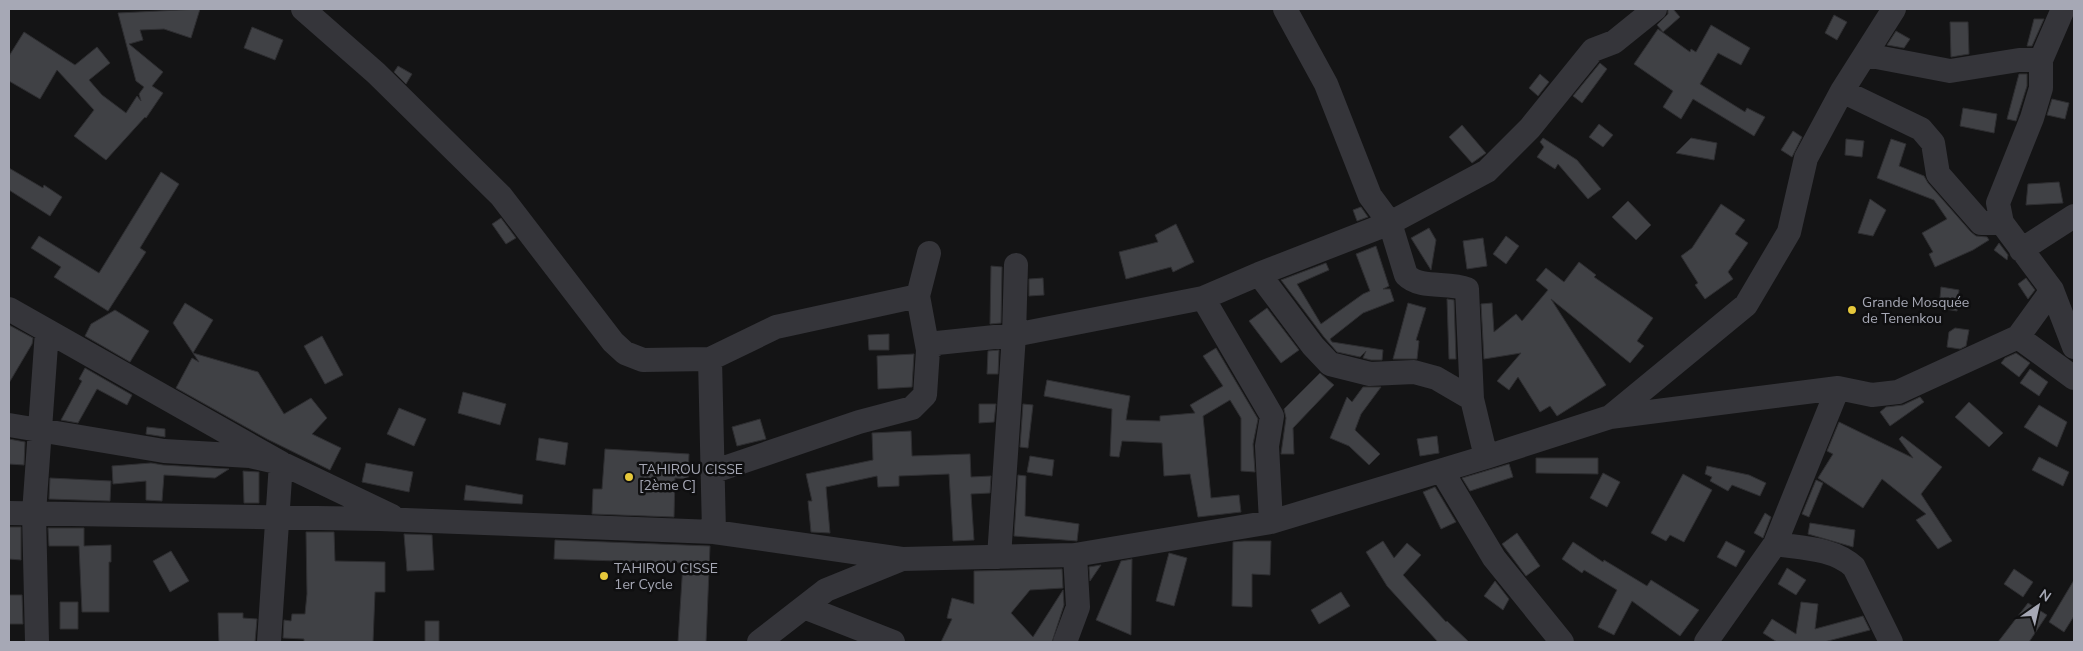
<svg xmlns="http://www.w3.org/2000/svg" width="2083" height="651" viewBox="0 0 2083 651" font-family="'Nunito Sans',sans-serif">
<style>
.building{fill:#404145;stroke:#2e2e31}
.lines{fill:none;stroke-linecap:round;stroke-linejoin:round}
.minor{stroke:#35353a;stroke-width:24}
.poi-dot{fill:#e6c83b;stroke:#0f0f10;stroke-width:2}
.labels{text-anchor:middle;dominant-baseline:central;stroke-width:5;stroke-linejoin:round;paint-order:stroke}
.poi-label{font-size:14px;fill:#a6a8b5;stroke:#0f0f10;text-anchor:start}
</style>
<rect width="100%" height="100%" fill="#141415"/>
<path class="building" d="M200 9 191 38 164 29 140 30 143 40 129 44 163 72 152 86 163 93 146 118 145 117 106 160 74 136 94 110 57 70 40 99 9 81V56L24 32 75 65 97 47 110 63 89 80 102 95 126 113 137 96 141 101 139 94 144 87 136 81 118 13Z
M1668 9H1673L1680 17 1663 32 1657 25 1668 14Z
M1834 15 1847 22 1837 40 1825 33Z
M2034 19H2044L2032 46H2027Z
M1950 22H1968L1969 54 1951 57Z
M1711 25 1750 48 1741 65 1718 53 1700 84 1745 112 1747 108 1765 117 1754 136 1693 99 1681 119 1663 107 1673 91 1634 64 1658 29 1690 52 1691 49 1696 52Z
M252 27 283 40 275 60 244 48Z
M1896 31 1910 39 1904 48 1887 45Z
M1600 63 1607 69 1582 103 1573 96Z
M398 66 412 74 406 84 394 72Z
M1540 74 1549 82 1538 96 1529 88Z
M2019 74H2027V86L2016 121 2007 119Z
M2052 99 2069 103 2065 119 2047 115Z
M1963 108 1997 114 1994 133 1960 126Z
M1599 124 1613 135 1603 147 1589 137Z
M1462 125 1486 153 1472 163 1449 137Z
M1793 131 1802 137 1792 157 1781 150Z
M1543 138 1577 160 1601 189 1588 199 1558 164 1555 169 1537 157 1544 147 1540 142Z
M1691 138 1717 143 1714 160 1676 153Z
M1846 139 1864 141 1862 157 1845 155Z
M1891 139 1906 144 1899 166 1924 176 1928 183 1971 232 1976 236 1987 237 1989 240 1973 250 1935 267 1929 254 1933 252 1922 233 1947 219 1934 200 1877 178Z
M9 168 43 188 44 185 62 197 50 216 9 190Z
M161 172 179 184 140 248 146 252 108 311 54 277 61 267 31 248 39 236 99 273Z
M2059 182 2063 203 2026 205 2028 184Z
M1870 199 1886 210 1873 236 1858 233Z
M1628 201 1651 225 1636 240 1612 217Z
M1721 204 1745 220 1735 234 1748 243 1728 272 1733 279 1705 299 1695 285 1698 283 1681 256 1692 248Z
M1361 207 1368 217 1357 221 1353 210Z
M501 218 516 238 506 244 492 224Z
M1176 224 1194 262 1173 272 1171 267 1126 279 1119 252 1158 242 1155 235Z
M1429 228 1436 240 1431 270 1411 238Z
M1506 236 1519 246 1506 264 1493 254Z
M1483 238 1487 266 1467 269 1463 241Z
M1999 243 2008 255 2007 260 1994 250Z
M1376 246 1389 286 1383 289H1390L1394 301 1363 313 1330 339 1332 342 1383 350 1382 360H1371L1363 358 1366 351 1360 357 1337 352 1324 337 1281 280 1326 263 1329 270 1297 284 1321 324 1363 294 1370 291 1356 254Z
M1579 262 1596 275 1594 277 1653 318 1637 341 1644 346 1630 363 1551 299 1606 385 1557 416 1550 406 1540 412 1518 377 1509 390 1497 381 1521 353 1484 359 1481 304 1492 303 1494 332 1516 314 1522 321 1548 290 1536 280 1546 268 1564 282Z
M991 266 1002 267 1001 323 990 324Z
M1043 278 1044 295 1029 296V279Z
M2026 278 2035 290 2028 299 2018 284Z
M1941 287 1959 290 1957 311 1939 308Z
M1447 299 1454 300 1456 359H1449Z
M185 303 213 320 193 353 258 372 284 414 311 398 327 418 312 434 341 448 330 470 267 439 176 388 192 358 199 362 173 323Z
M1408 303 1426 308 1416 340 1419 341 1417 359H1393Z
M1267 308 1299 350 1281 363 1249 321Z
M115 310 149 331 130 362 85 336 91 324Z
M9 325 33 338 32 344 9 383Z
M1955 328 1969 330 1966 346 1960 349 1947 347 1949 332Z
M889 334V350H869L868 335Z
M322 336 343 375 325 384 304 346Z
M1216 348 1258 419 1253 444 1255 472 1241 471V418L1230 400 1203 416 1211 498 1239 495 1241 512 1198 517 1190 474 1164 476 1162 443 1122 441 1119 457 1110 456 1112 409 1044 396 1047 380 1130 396 1126 420 1160 421V416L1195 413 1190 405 1223 386 1203 356Z
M999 350 998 374H987L988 351Z
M2016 353 2030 363 2019 377 2001 363 2005 358Z
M914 354 912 387 878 389 877 356Z
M85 368 132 395 127 405 97 389 78 423 61 420 82 381 79 379Z
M2030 369 2048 382 2039 396 2020 383Z
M1320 373 1334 385 1293 428 1294 454H1281L1286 418 1284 409Z
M1363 387H1381L1361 414 1355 430 1380 454 1369 465 1349 446 1330 438 1347 397 1352 402Z
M463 392 506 404 500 425 458 413Z
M1920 397 1924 402 1890 426 1880 412 1886 407 1903 405Z
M1969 402 2003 433 1989 447 1955 417Z
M979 404H996L994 422 979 423Z
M1023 404 1033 405 1028 448 1020 447Z
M2039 405 2067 422 2057 447 2024 427Z
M399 408 426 419 414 446 387 434Z
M760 419 766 439 737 446 732 427Z
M1839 422 1913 458 1899 439 1902 436 1942 467 1921 494 1952 541 1938 549 1916 520 1926 514 1882 479 1863 508 1818 478 1833 454 1827 451Z
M147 427 165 429V437L146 434Z
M911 431 912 456 970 454 971 477 991 476 990 493 971 494 974 540 953 541 949 474 899 476V486L878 487 877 476 826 487 830 533 811 532 808 501H812L806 474 873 460 872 433Z
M1437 436 1439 453 1420 456 1417 439Z
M539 438 568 443 565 465 536 460Z
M9 439 25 442 24 465 9 464Z
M605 449 689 454 688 479 675 478 674 517 592 514 593 489H602Z
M1030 456 1054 460 1052 476 1027 472Z
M2039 457 2069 472 2063 486 2032 470Z
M1536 458H1598V474L1536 473Z
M151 463 163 465 229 469 215 478 164 475 162 501 146 500V481L113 484 112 466Z
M366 463 413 472 409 492 362 482Z
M1509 464 1513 477 1470 491 1462 478Z
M1707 466 1749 475 1766 483 1760 496 1732 485 1728 491 1710 481 1712 477 1705 474Z
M243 471 259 472V503H244Z
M1603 473 1620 482 1607 507 1590 498Z
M1683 474 1712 490 1684 542 1670 535 1666 541 1651 533Z
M1018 475 1026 476 1025 516 1079 524 1077 541 1014 536Z
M50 478 111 481 110 501 49 499Z
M1816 480 1823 483 1809 517 1802 514Z
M466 485 523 495 522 504 464 500Z
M1435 487 1456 522 1441 529 1423 492Z
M1765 513 1771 517 1763 538 1754 533Z
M1810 523 1855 530 1853 547 1808 534Z
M9 527H21V560L9 559Z
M48 528H84V546L111 545V562H109V612H82L79 546H49Z
M306 532H334L335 561 385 562V592H375L373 642H304V639L283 638 284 620 291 621 292 614H305L307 594Z
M1517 533 1540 566 1526 576 1502 544Z
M404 534 432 535 434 570 407 571Z
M555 540 710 546 706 642H678L683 563 554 559Z
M1244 541H1271L1270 575 1252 574V607L1232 606 1233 542Z
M1383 541 1394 558 1407 543 1421 555 1403 575 1446 622 1447 621 1469 642H1438L1387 586 1366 552Z
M1726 541 1745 551 1736 567 1717 557Z
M1573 542 1603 562 1604 560 1647 586 1651 580 1699 610 1680 636 1632 601 1614 635 1598 627 1617 590 1584 570 1582 573 1562 559Z
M171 551 189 581 170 592 153 561Z
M1169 553 1187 558 1174 606 1156 601Z
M1132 559 1131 635 1096 620 1121 561Z
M1101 565 1090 581 1089 567Z
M1787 568 1806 580 1796 595 1778 584Z
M1062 569 1063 588 1030 590 1011 613 1033 637 1063 590 1064 605 1052 642H941L952 619 947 618 952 598 974 604V571Z
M2014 569 2033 582 2023 597 2004 584Z
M2074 580V616L2064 632 2049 622Z
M1495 581 1509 599 1503 610 1484 596Z
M1341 592 1350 606 1319 624 1311 610Z
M9 595H22L23 624H9Z
M60 602H78V629H60Z
M1801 602 1818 604 1815 629 1863 616 1870 630 1824 642H1777L1763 633 1772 619 1796 634Z
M2028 603 2047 615 2029 642H1998Z
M218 613H243V618L257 619 255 642H219Z
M425 621H439V642H425Z"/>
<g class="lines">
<path class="minor" d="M303 9 376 73 501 196 613 342 625 353 643 360 710 359 776 327 918 296
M1285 9 1326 84 1370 196 1390 223 1406 275C1421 290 1448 281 1467 289L1472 399 1486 457
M2063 9 2041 60V88L2032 118 1998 203 2002 223 2052 290 2074 347
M1866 55 1950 71 2019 60H2041
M1842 91 1921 129 1933 143 1938 174 1981 223H2002
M2021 250 2074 216
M929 253 918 296 928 350 937 343 1014 335 1203 298 1259 274 1390 223 1487 171 1530 128 1593 50 1614 42 1655 9
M1259 274 1313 346 1330 364 1370 374 1414 372 1436 378 1472 399
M1203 298 1272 416 1267 446 1271 522
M9 309 281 463 392 516
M2018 337 2074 378
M710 359 714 532
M1610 417 1838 388 1872 395 1898 392 2018 337 2052 290
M9 425 164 451 250 456 281 463 269 642
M1442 471 1494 558 1562 642
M712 472 859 422 912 408 925 395 928 350
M9 513 380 519 714 532 902 559 1075 555 1271 522 1486 457 1610 417 1746 305 1789 232 1806 158 1842 91 1894 9
M1775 544C1801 548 1834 548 1854 567L1891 642
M999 557 1014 335 1016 265
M804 607 893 642
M37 642 34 513 47 331
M759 642 826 590 900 560
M1065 642 1078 607 1075 555
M1706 642 1775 544 1838 388"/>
</g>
<g class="poi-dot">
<circle cx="1852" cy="310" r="5"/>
<circle cx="629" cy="477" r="5"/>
<circle cx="604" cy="576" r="5"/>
</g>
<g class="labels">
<g class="poi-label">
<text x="1862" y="302">Grande Mosquée<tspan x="1862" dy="16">de Tenenkou</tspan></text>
<text x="639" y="469">TAHIROU CISSE<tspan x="639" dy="16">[2ème C]</tspan></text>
<text x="614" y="568">TAHIROU CISSE<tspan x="614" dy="16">1er Cycle</tspan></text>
</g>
</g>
<rect width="2083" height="651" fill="none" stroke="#a6a8b5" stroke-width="20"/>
<g transform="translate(2038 606) rotate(34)" stroke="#0f0f10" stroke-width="4" paint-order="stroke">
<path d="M0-4L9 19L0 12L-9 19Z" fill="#a6a8b5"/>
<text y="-8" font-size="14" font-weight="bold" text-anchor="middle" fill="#a6a8b5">N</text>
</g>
</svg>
